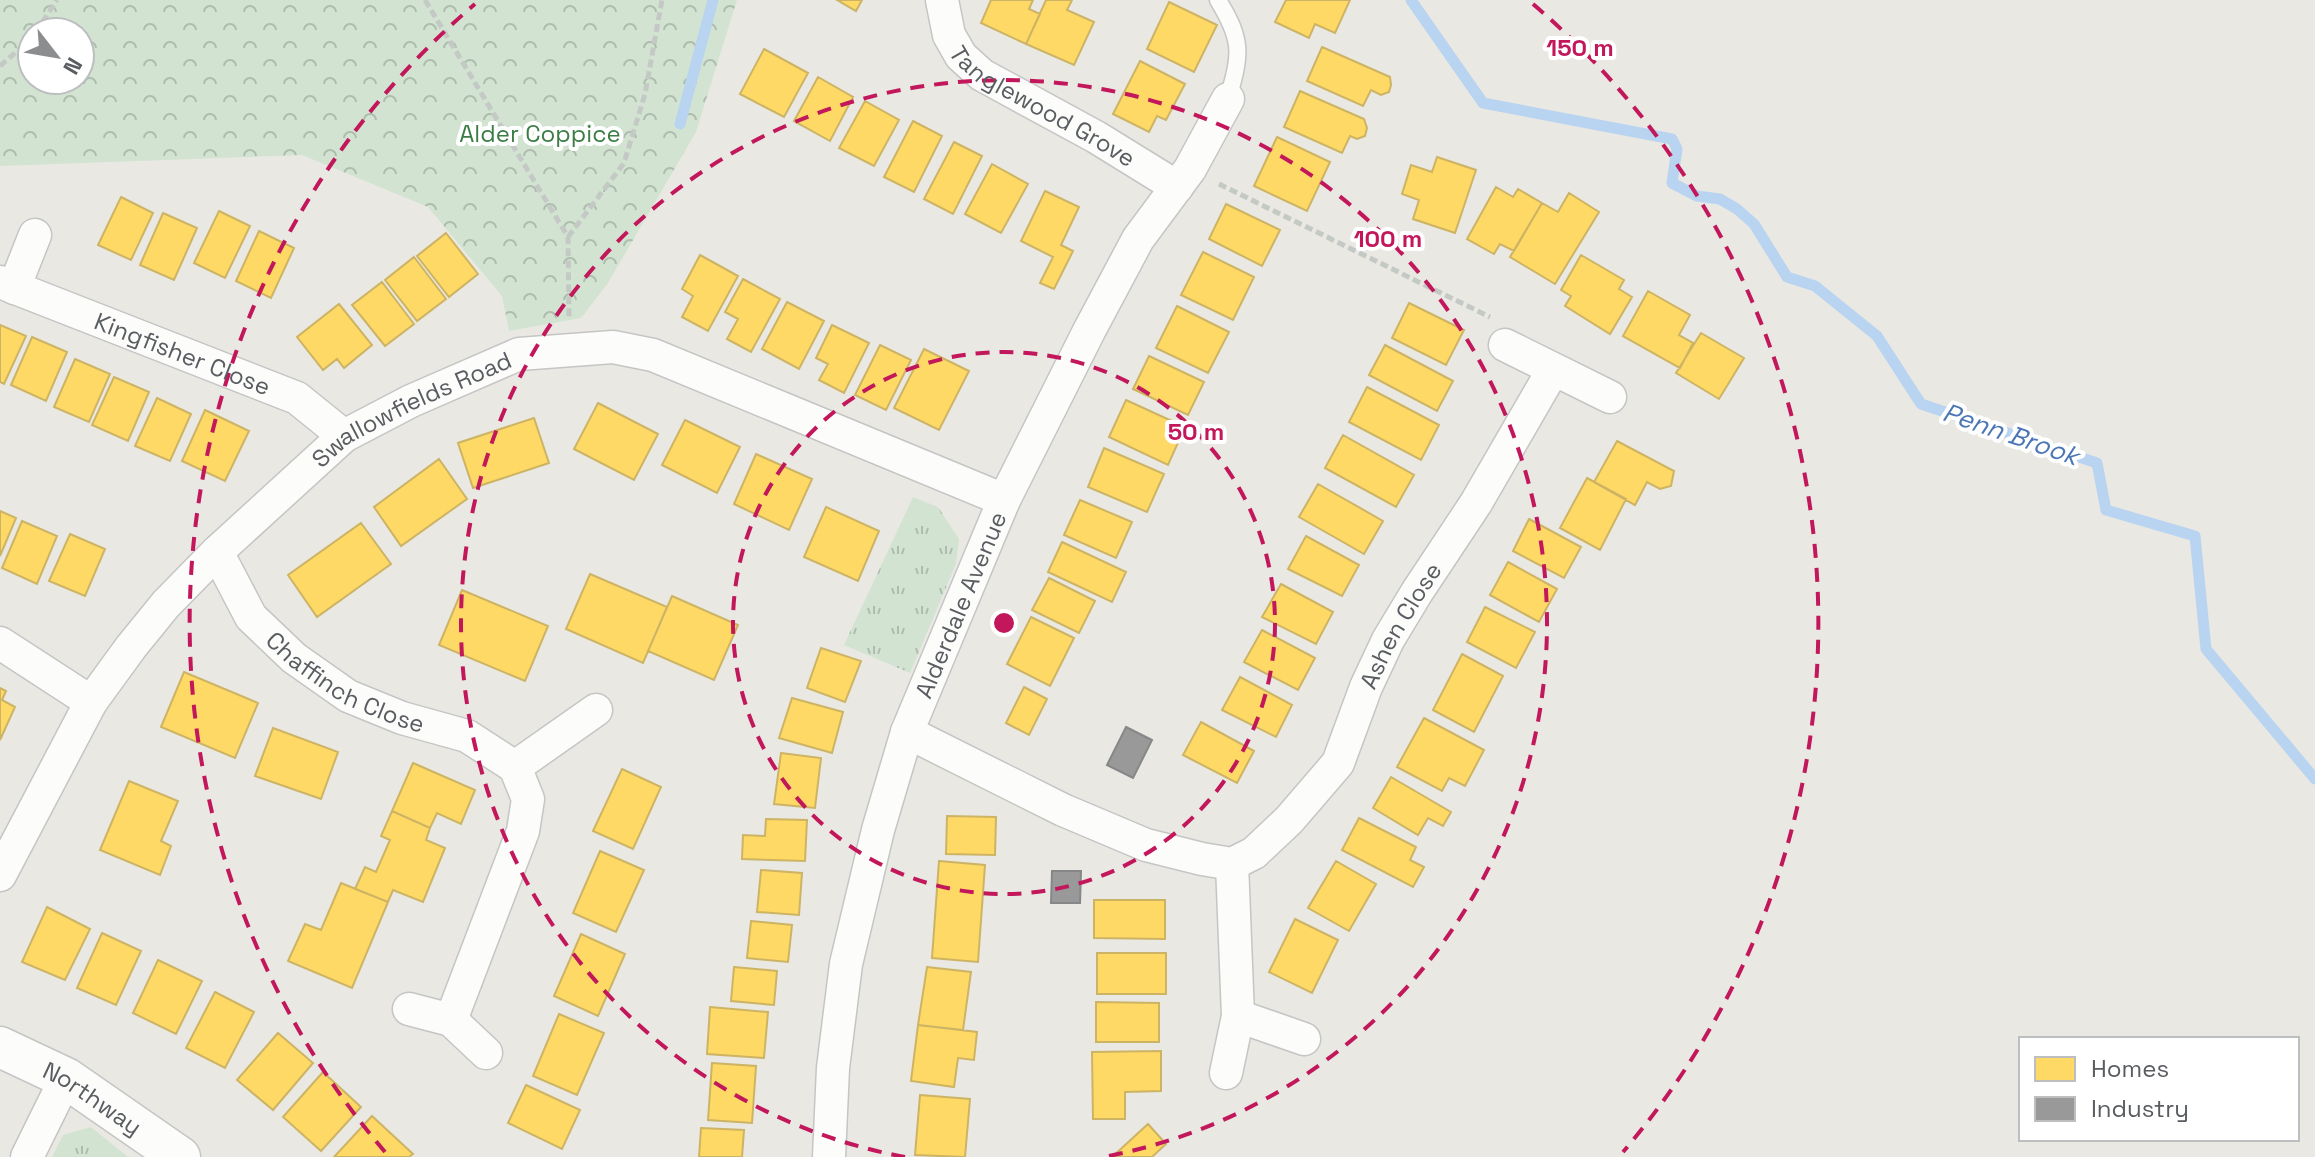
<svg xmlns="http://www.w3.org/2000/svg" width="2315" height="1157" viewBox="0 0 2315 1157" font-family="'Space Grotesk',sans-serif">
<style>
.grass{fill:url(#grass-tufts)}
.forest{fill:url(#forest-crowns);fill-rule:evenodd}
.homes{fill:#ffd966;stroke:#cdb464;stroke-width:2}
.industry{fill:#999;stroke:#868788;stroke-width:2}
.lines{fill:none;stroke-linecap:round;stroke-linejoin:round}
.stream{stroke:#b9d4f0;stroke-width:11}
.service-casing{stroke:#c5c5c5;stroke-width:19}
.minor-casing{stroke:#c5c5c5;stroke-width:35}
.tertiary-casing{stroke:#c5c5c5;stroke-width:43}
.path{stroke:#c4c9c6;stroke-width:5;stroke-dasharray:8 4;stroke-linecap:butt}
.service{stroke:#fcfcfb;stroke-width:16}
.minor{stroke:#fcfcfb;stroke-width:32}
.tertiary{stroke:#fcfcfb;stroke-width:40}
.ring{fill:none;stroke:#c2185b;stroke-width:4;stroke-dasharray:14 10}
.labels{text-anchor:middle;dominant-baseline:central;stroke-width:8;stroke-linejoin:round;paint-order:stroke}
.street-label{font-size:24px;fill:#595c60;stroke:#fff}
.park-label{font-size:24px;fill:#3b7d44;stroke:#fff}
.water-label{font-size:26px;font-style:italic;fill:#4b76b6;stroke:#fff}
.centre{fill:#c2185b;stroke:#fff;stroke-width:4}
.ring-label{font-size:24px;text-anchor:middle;font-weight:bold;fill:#c2185b;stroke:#fff;stroke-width:8;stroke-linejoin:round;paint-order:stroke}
</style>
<defs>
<pattern id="grass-tufts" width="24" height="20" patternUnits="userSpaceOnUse" patternTransform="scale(2)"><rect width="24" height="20" fill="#d2e4d1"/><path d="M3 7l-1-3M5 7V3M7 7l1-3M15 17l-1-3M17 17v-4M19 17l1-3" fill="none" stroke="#adbcad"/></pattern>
<pattern id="forest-crowns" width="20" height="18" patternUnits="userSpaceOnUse" patternTransform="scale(2)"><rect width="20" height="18" fill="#d2e4d1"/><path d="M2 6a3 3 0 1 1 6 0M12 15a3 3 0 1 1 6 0" fill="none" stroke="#adbcad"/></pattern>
</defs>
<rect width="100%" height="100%" fill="#e9e8e3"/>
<path class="grass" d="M913 497 938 507 959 539 956 564 910 673 844 645Z
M91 1127 128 1157H52L63 1135Z"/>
<path class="forest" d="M0 0H737L696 132 608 283 581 318 509 331 502 296 428 207 302 155 0 166ZM32 32H80V80H32Z"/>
<path class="homes" d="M837 0H862L856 11Z
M991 0H1033L1029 9 1040 14 1026 44 981 23Z
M1046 0H1072L1067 10 1094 22 1074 65 1026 44Z
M1286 0H1350L1335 33 1315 24 1309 38 1275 22Z
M1169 2 1217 25 1194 72 1147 49Z
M1322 47 1390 77 1391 85 1389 92 1381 95 1371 90 1363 106 1307 81Z
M764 49 808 73 784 117 740 94Z
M1140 61 1185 84 1166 120 1157 116 1149 132 1113 114Z
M818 77 853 97 830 141 794 121Z
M1300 91 1364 119 1367 128 1365 136 1357 139 1350 136 1342 153 1284 127Z
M865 101 899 120 874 166 839 148Z
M913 121 942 136 914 192 884 177Z
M1277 137 1330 162 1307 211 1254 186Z
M954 142 982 156 953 214 924 199Z
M1437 157 1476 170 1455 233 1413 219 1419 200 1402 194 1411 165 1432 172Z
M992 164 1028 184 1001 233 965 214Z
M1496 187 1513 197 1518 189 1542 203 1514 251 1500 244 1494 254 1467 239Z
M1045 191 1079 207 1061 245 1073 251 1054 289 1040 283 1053 257 1021 241Z
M1569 193 1599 212 1555 284 1510 257 1542 203 1558 212Z
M121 197 153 213 131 260 98 245Z
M1226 204 1280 230 1262 266 1209 239Z
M219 211 250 226 225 278 194 263Z
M163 213 197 228 174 280 140 265Z
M259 231 294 248 271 298 236 281Z
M446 233 478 274 449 297 417 256Z
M1203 252 1254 277 1233 320 1181 295Z
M700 255 738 276 708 331 682 317 693 296 682 289Z
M1581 255 1624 280 1619 289 1632 297 1610 334 1565 306 1571 296 1561 290Z
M414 257 446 299 417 321 385 280Z
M743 279 780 299 751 352 727 339 738 319 725 312Z
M382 282 414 324 385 346 352 305Z
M1648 291 1690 315 1679 335 1693 343 1680 368 1623 336Z
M787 302 824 321 799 369 762 349Z
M1409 303 1464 330 1446 365 1392 338Z
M339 304 372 345 344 368 337 359 323 370 297 337Z
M1177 306 1229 332 1208 373 1156 348Z
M0 325 26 336 4 384 0 382Z
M832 325 869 343 844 393 819 380 828 364 816 358Z
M1701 333 1744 358 1719 399 1676 373Z
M32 337 67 352 46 401 11 385Z
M880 345 911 360 886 410 855 395Z
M1385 345 1453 381 1437 411 1369 375Z
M924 349 969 371 939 430 894 408Z
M1149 356 1204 382 1188 415 1133 389Z
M75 359 110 374 89 422 54 407Z
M114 377 149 392 128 441 92 425Z
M1367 387 1439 425 1421 460 1349 422Z
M157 398 191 414 170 461 135 446Z
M1126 400 1185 427 1168 465 1109 437Z
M598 403 658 434 634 480 574 449Z
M205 410 249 431 225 481 182 461Z
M534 418 549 463 473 488 458 443Z
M685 420 740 447 717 493 662 465Z
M1343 435 1414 475 1396 507 1325 468Z
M1617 441 1674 471 1671 486 1660 489 1647 482 1635 505 1594 482Z
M1104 448 1164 474 1147 512 1088 487Z
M756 454 812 479 789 530 734 504Z
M439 459 467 499 401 546 374 507Z
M1587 478 1626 499 1600 550 1560 528Z
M1318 484 1383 521 1364 554 1299 517Z
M1080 500 1132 522 1116 558 1064 535Z
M826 507 879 531 858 581 804 557Z
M0 511 16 518 0 556Z
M1529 519 1581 547 1564 578 1513 551Z
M22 521 57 536 37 584 2 568Z
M361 523 391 564 317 617 288 575Z
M70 534 105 549 85 596 49 581Z
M1306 536 1359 565 1342 596 1288 569Z
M1062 542 1126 572 1112 602 1048 572Z
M1508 562 1557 589 1539 622 1490 595Z
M590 574 667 607 643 663 566 629Z
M1049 578 1095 601 1079 633 1032 610Z
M1281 584 1333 612 1316 644 1262 617Z
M462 590 548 626 525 681 439 645Z
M672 596 738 625 714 680 648 651Z
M1485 607 1535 632 1516 668 1467 642Z
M1031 617 1074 638 1050 686 1007 664Z
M1262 630 1315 658 1298 690 1244 662Z
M821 648 861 661 845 702 807 688Z
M1462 654 1503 676 1474 732 1433 710Z
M184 672 258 703 235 758 161 727Z
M1240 677 1292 705 1276 737 1222 710Z
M1024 687 1047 699 1029 735 1006 723Z
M0 688 6 691 2 700 15 707 0 740Z
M792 698 843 712 832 753 779 738Z
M1424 718 1484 750 1465 786 1449 778 1442 791 1397 767Z
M1201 722 1254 751 1237 783 1183 755Z
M273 728 338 752 321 799 255 776Z
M781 753 821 758 815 808 774 804Z
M413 763 475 790 461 824 437 813 430 828 392 811Z
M622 769 661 787 633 849 593 831Z
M1391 777 1451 812 1443 826 1428 818 1418 835 1373 808Z
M129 781 178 801 161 841 171 846 160 875 100 850Z
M392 811 430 828 426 840 445 848 423 902 393 890 388 902 355 889 365 867 376 872 390 840 381 836Z
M947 816 996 817 995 855 946 854Z
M1359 818 1416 847 1410 860 1424 867 1413 887 1342 850Z
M766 819 807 820 805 861 742 859 743 835 765 836Z
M600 851 644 870 616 932 573 913Z
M939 861 985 865 978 962 932 958Z
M1336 861 1376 884 1349 931 1308 908Z
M761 870 802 873 799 915 757 912Z
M341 883 388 902 352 988 288 961 305 924 321 930Z
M1094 900H1165V939L1094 938Z
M47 907 90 929 65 980 22 962Z
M1295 919 1338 940 1312 993 1269 972Z
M751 921 792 925 788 962 747 958Z
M102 933 141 951 116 1005 77 988Z
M581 934 625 954 598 1016 554 996Z
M1097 953H1166V994H1097Z
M158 960 202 981 176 1034 133 1013Z
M734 967 777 971 774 1005 731 1001Z
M927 967 971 972 963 1030 918 1025Z
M215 992 254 1012 225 1068 186 1048Z
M1096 1002 1159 1003V1042H1096Z
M710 1007 768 1012 764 1058 707 1054Z
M559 1014 604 1033 577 1095 533 1076Z
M918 1025 977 1032 974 1060 958 1058 954 1087 911 1081Z
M278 1033 313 1063 273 1110 237 1080Z
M1161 1051V1091L1125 1092V1119H1093L1092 1052Z
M712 1063 756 1066 752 1123 708 1120Z
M323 1072 361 1107 321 1151 283 1117Z
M526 1085 580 1110 562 1149 508 1123Z
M920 1095 970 1099 965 1157 915 1155Z
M372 1116 413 1154 409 1157H334Z
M1148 1124 1166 1144 1152 1157H1112Z
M701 1128 744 1130 742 1157H699Z"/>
<path class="industry" d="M1126 727 1152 740 1133 778 1107 765Z
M1052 871H1081L1080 903H1051Z"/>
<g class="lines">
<path class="stream" d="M1411 0 1483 103 1672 139 1677 149 1672 183 1697 196 1720 199 1737 209 1754 224 1787 277 1815 286 1877 336 1921 404 2097 463 2106 510 2195 536 2206 649 2315 779
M680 124 713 0"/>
<defs>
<path id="service" d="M1218 0C1243 41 1241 53 1228 99"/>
<g id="minor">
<path id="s1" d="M942 0 949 35 961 56 982 75 1096 137 1177 187"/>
<path id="s2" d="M0 282 297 398 344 436"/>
<path d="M14 288 35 235"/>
<path d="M1505 345 1610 397"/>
<path id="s3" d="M217 552 251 617 294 658 348 696 402 718 467 736 515 767"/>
<path d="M0 643 91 702"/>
<path id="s4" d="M907 732 1063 810 1146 845 1202 859 1232 864 1254 853 1289 820 1338 763 1366 687 1388 640 1417 592 1476 503 1553 370"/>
<path id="s5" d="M0 875 91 702 131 647 166 604 217 552 344 436 411 401 519 354 613 347 653 355 1004 500"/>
<path d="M409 1009 451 1020 486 1053"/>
<path d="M1238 1016 1304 1039"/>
<path d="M451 1020 523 831 528 799 515 767 596 710"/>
<path d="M1226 1073 1238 1016 1232 864"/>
<path d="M27 1157 66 1078"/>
<path id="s6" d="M829 1157 833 1068 846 964 878 830 907 732 1004 500 1089 331 1138 239 1190 169 1228 99"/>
</g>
<g id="tertiary">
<path id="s7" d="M0 1047 66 1078 180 1157"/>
</g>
</defs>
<use href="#service" class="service-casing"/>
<use href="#minor" class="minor-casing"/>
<use href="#tertiary" class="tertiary-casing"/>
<path class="path" d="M425 0 568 237 569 319
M36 32 57 0
M0 66 32 38
M1219 184 1490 317
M568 237 624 163 645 94 662 0"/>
<use href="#service" class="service"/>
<use href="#minor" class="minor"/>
<use href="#tertiary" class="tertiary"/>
</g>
<g class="ring">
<circle cx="1004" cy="623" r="271"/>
<path d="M905 1157A543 543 0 1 1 1103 1157"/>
<path d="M385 1152A814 814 0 0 1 475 4M1533 4A814 814 0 0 1 1623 1152"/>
</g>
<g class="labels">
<g class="street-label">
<text stroke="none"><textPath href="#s1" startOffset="156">Tanglewood Grove</textPath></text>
<text stroke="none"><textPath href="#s2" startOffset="196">Kingfisher Close</textPath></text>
<text stroke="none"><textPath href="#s5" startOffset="636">Swallowfields Road</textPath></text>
<text stroke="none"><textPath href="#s6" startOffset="572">Alderdale Avenue</textPath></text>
<text stroke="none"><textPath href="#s4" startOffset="652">Ashen Close</textPath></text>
<text stroke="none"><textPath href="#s3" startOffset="190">Chaffinch Close</textPath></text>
<text stroke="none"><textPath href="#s7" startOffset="106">Northway</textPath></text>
</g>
<g class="park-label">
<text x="540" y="133">Alder Coppice</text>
</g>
<g class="water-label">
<text transform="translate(2011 434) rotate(19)">Penn Brook</text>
</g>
</g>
<circle cx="1004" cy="623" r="12" class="centre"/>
<g class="ring-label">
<text x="1580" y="56">150 m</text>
<text x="1388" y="247">100 m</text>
<text x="1196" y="440">50 m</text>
</g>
<rect x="2019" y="1037" width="280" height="104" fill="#ffffff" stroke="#bdbebf" stroke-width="2"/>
<rect x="2035" y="1057" width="40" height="24" fill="#ffd966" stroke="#bdbebf" stroke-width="2"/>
<text x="2091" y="1077" font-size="24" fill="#595c60">Homes</text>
<rect x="2035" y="1097" width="40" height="24" fill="#999999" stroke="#bdbebf" stroke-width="2"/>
<text x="2091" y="1117" font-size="24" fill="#595c60">Industry</text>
<g transform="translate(56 56) rotate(121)"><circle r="38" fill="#ffffff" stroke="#bdbebf" stroke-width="2"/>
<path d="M0-6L14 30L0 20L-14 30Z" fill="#8b8d8e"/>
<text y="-12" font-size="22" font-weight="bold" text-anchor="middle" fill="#595c60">N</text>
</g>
</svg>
